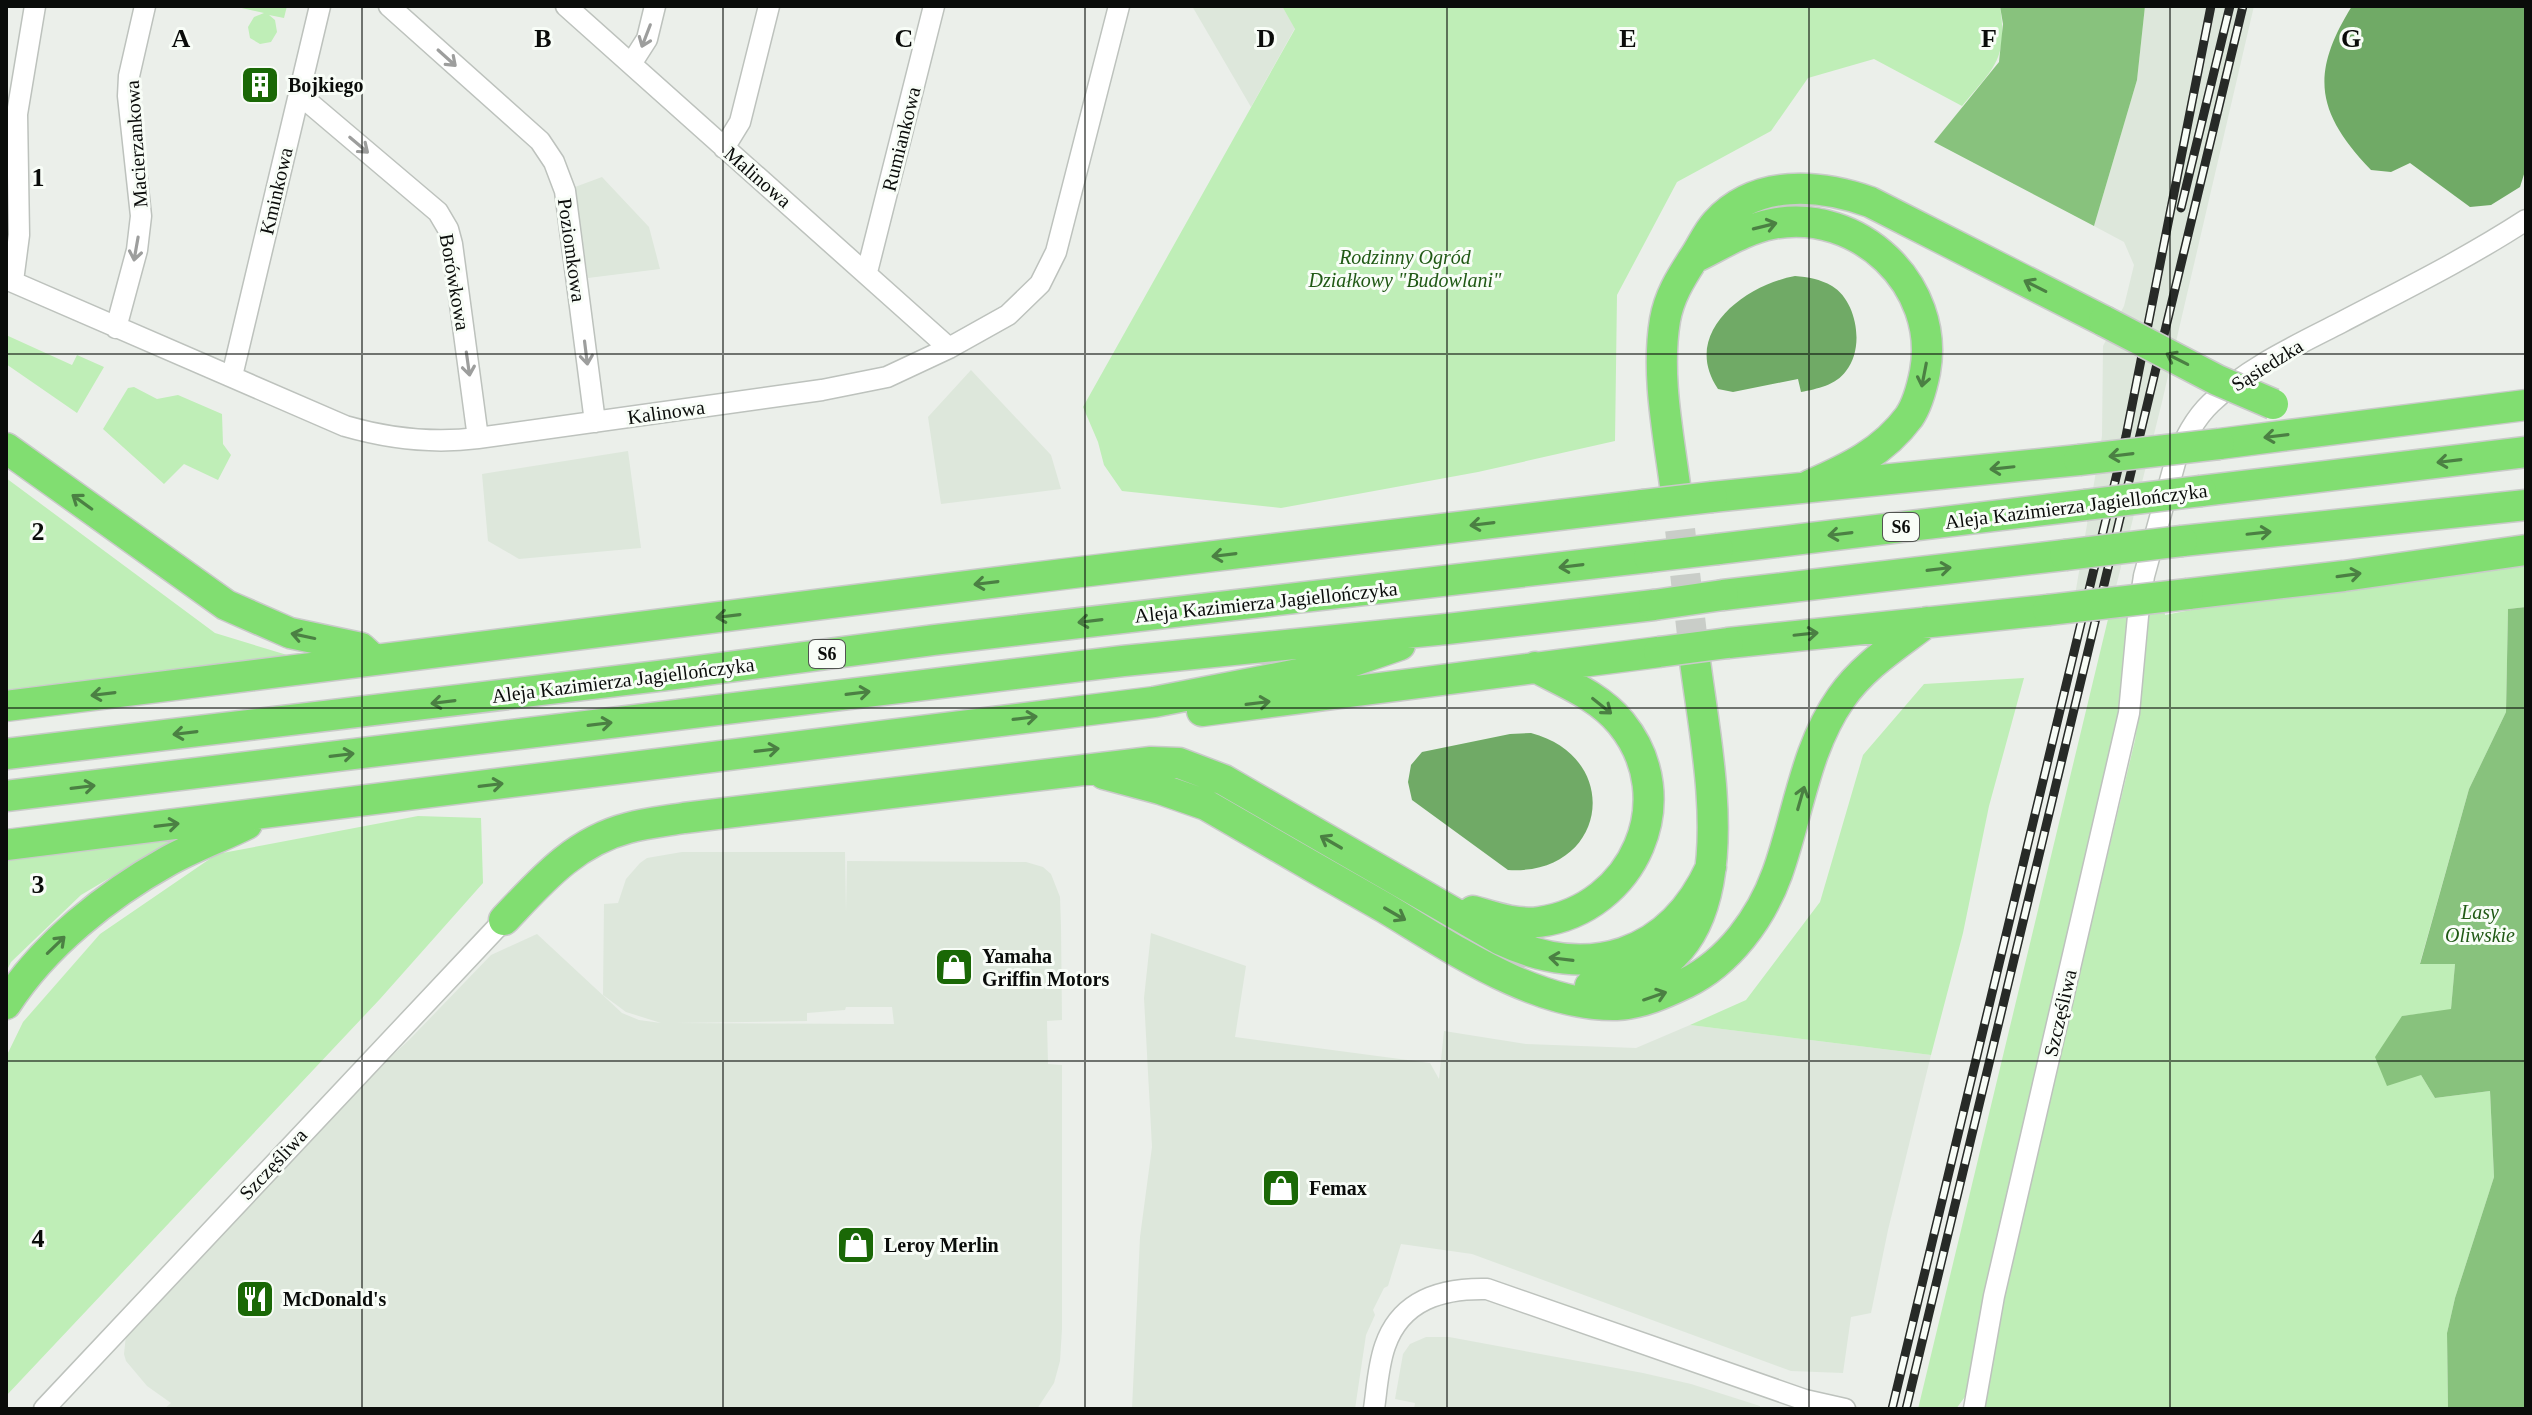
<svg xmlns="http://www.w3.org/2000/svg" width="2532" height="1415" viewBox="0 0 2532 1415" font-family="Georgia,serif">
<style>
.built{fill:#dde7db;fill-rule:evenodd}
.green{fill:#bfeeb7}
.forest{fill:#88c27d}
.water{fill:#70aa66}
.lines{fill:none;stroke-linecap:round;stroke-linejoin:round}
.highway-tunnel{stroke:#c9cdc8;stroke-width:30;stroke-dasharray:30 15;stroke-linecap:butt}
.minor-casing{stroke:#bdc2bd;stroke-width:23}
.highway-casing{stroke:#c9cac9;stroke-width:33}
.minor{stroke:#fff;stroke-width:20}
.highway{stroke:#81de71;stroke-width:30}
.rail-casing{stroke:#272a27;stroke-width:9}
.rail{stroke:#f8fdf7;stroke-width:6;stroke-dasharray:18;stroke-linecap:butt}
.highway-bridge-casing{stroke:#c9cac9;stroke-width:33;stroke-linecap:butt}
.highway-bridge{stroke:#81de71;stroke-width:30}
.oneway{stroke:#9d9e9d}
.oneway2{stroke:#4b8043}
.grid{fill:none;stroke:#0a0c0a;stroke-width:2;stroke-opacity:0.55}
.labels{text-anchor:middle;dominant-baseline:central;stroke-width:6;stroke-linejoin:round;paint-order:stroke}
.shield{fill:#f8fdf7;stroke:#515451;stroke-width:2}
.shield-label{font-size:18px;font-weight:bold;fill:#0a0c0a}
.poi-label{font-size:20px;font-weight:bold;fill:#0a0c0a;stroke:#f8fdf7;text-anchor:start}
.street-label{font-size:20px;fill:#0a0c0a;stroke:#f8fdf7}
.park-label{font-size:20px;font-style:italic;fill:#205915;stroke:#f8fdf7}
.grid-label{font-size:26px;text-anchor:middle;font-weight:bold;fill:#0a0c0a;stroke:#f8fdf7;stroke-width:6;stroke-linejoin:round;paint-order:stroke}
</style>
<rect width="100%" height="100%" fill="#ebefea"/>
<path class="built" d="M1192 6H1282L1295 28 1251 107Z
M2145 6H2254L2162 402 2109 615 2071 619 2102 436 2103 346 2124 306 2134 265 2124 242 2094 226 2137 80Z
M602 177 649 227 660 269 588 278 575 187Z
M971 370 1051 455 1061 489 941 504 928 417Z
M628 451 641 548 519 559 488 541 482 474Z
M682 852H845L846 912 847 861 1026 862 1043 867 1051 874 1060 897 1061 926 1062 1020 1047 1021 1048 1064 1062 1065V1329L1060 1361 1054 1383 1037 1409H164L171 1403 147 1386 126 1361 124 1354 126 1335 373 1073 409 1040 491 955 537 934 622 1013 639 1020 661 1023 626 1012 603 995 604 904 618 903 626 879 640 863 647 858ZM846 1007H892L894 1024 676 1023 807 1021V1013L845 1010Z
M1151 933 1246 966 1235 1037 1430 1063 1439 1079 1444 1031 1526 1044 1636 1048 1690 1025 1931 1055 1888 1230 1871 1313 1851 1317 1843 1373 1791 1371 1472 1254 1401 1244 1388 1286 1384 1288 1373 1310 1375 1315 1366 1335 1355 1409H1132L1140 1237 1152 1147 1144 998Z
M1426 1337H1449L1643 1373 1691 1384 1760 1406V1409H1414L1415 1403 1395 1399 1403 1354 1410 1344Z"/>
<path class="green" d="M233 6H287L284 18 269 15 275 20 277 32 271 42 260 44 250 38 248 27 254 17 264 13Z
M1282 6H2000C2008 60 1994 67 1962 106L1874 59 1808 78 1771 131 1677 182 1617 295 1615 441 1478 472 1281 508 1122 491 1104 465 1098 442 1083 407 1295 29Z
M6 335 72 365 77 355 104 367 77 413 6 364Z
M134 387 157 399 178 395 222 414 223 444 231 455 218 480 184 464 164 484 103 429 128 388Z
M6 478 215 633 297 658 6 694Z
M2526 562V607L2508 609 2506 712 2469 789 2420 963 2455 964 2451 1010 2402 1016 2421 1075 2435 1098 2490 1091 2494 1177 2455 1298 2447 1333 2448 1409H1982L2002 1298 2135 740 2140 708 2144 610 2164 608 2165 615 2223 604Z
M2129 612 2123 699 1967 1394 1956 1409H1918L2109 615Z
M2024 678 1989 806 1963 933 1931 1055 1690 1025 1746 1000 1820 902 1863 755 1924 684Z
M418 816 481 818 483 883 380 999 6 1396V1057L23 1022 100 934 217 854Z
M177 838 81 895 11 962 6 972V858Z"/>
<path class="forest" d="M2000 6H2145L2137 80 2094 226 1934 142 1999 62 2003 24Z
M2526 607V1409H2448L2447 1333 2455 1298 2494 1177 2490 1091 2435 1098 2421 1075 2387 1086 2375 1057 2402 1016 2451 1009 2455 964H2420L2469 789 2506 712 2508 609Z"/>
<path class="water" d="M2352 6H2526V168L2520 187 2491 205 2470 207 2410 163 2391 172 2371 170C2317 113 2309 75 2352 6Z
M1795 276C1808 277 1820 279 1832 286 1857 301 1865 348 1846 371 1836 385 1817 389 1801 392L1798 379 1733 392 1718 389C1680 333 1745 285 1795 276Z
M1531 733C1625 758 1607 876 1508 870L1412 800 1408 782 1411 765 1422 752 1510 734Z"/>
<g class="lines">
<path class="highway-tunnel" d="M1675 485 1695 661"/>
<defs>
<path id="minor" d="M389 6 540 141 554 162 565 191 595 422
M566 6 949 348
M631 64 647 39 655 6
M300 95 438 212 448 229 452 244 478 438
M724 148 740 122 769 6
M867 272 934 6
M6 279 345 426C390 439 432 444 478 438L822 390 887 377 949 348 1008 315 1040 284 1056 252 1119 6
M13 281 19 235 17 114 35 6
M116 328 137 250 141 216 128 96 129 76 145 6
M232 376 320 6
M44 1409 504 920
M1374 1409C1377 1388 1378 1366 1385 1346 1401 1299 1443 1288 1487 1289L1805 1400 1845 1409
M1974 1409 1994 1296 2129 713 2138 616 2144 576 2176 459C2185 439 2194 419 2211 403 2247 368 2295 346 2340 323 2403 290 2466 259 2526 220"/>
<path id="highway" d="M1694 258C1719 246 1745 229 1772 224 1858 207 1941 285 1925 372 1922 387 1918 404 1909 417 1883 452 1849 468 1810 485
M2219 444 2526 405
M6 448 226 605 290 633 361 648 374 660
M1675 485C1668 432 1656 374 1665 320 1669 297 1680 279 1693 259 1701 248 1706 234 1716 223 1756 179 1819 184 1870 202L2104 321
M2201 491 2526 452
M1712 497 2079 460
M2182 541 2526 505
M1718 549 2085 505
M2188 594 2344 576 2526 550
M1723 595 2065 555
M1728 643 2048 610
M6 706 1064 574 1643 505
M1202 711 1659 652
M6 754 667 675 934 640 1649 557
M1104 774 1160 789 1206 805C1266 840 1325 874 1385 908 1452 948 1536 1007 1617 1005 1641 1004 1665 993 1686 983 1729 962 1761 918 1777 874 1798 816 1805 749 1841 698 1863 666 1897 645 1927 622
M6 796 1123 661 1447 629 1654 605
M6 845 1154 702 1339 666 1400 645
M1473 911C1494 917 1516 925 1539 922 1634 909 1683 799 1621 723 1599 696 1565 683 1535 667
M504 920C541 881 574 842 628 828 646 823 666 821 684 818L1151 762 1179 763 1224 780 1501 940C1588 981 1670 957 1711 867
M1590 986C1759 981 1709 771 1695 661
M6 1004C44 945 107 895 168 861 193 847 221 837 247 824"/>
</defs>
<use href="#minor" class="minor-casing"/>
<use href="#highway" class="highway-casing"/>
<use href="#minor" class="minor"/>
<use href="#highway" class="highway"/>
<defs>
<path id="rail" d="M2181 208 2230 6
M1892 1409 2126 436 2211 6
M1906 1409 2243 6"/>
</defs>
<use href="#rail" class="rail-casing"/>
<use href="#rail" class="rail"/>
<defs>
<path id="highway-bridge" d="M2104 321 2217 380 2273 404
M2079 460 2219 444
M1643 505 1712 497
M2085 505 2201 491
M2065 555 2182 541
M1649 557 1718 549
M1654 605 1723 595
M2048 610 2188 594
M1659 652 1728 643"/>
</defs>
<use href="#highway-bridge" class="highway-bridge-casing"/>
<use href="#highway-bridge" class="highway-bridge"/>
</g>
<defs><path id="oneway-shaft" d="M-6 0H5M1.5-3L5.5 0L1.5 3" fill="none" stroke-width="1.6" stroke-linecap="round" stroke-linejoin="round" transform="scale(2)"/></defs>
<g class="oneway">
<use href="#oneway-shaft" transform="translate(646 36) rotate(111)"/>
<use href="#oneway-shaft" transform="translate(447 58) rotate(42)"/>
<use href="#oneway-shaft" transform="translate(359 145) rotate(40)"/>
<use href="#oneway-shaft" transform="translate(136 249) rotate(100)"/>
<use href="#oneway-shaft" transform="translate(586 353) rotate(83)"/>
<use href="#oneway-shaft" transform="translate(468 364) rotate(82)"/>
</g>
<g class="oneway2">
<use href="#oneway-shaft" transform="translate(1765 226) rotate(-14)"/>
<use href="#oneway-shaft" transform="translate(2035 286) rotate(-153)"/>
<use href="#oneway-shaft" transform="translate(2177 359) rotate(-153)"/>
<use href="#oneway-shaft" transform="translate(1924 375) rotate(101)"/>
<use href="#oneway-shaft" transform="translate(2276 436) rotate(173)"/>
<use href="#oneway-shaft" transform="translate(2121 455) rotate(173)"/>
<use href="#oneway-shaft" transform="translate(2449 461) rotate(173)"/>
<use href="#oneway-shaft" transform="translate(2002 468) rotate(174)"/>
<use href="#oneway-shaft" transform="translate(82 502) rotate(-144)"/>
<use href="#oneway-shaft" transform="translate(1482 524) rotate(173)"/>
<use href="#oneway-shaft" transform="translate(2259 533) rotate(-6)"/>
<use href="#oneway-shaft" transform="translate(1840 534) rotate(173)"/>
<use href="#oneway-shaft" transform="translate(1224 555) rotate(173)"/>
<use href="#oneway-shaft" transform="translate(1571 566) rotate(173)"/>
<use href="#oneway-shaft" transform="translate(1939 569) rotate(-7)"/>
<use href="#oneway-shaft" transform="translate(2349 575) rotate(-8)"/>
<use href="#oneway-shaft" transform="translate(986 583) rotate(173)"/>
<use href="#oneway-shaft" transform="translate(728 616) rotate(173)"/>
<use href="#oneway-shaft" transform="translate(1090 621) rotate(173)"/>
<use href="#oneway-shaft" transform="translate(1806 634) rotate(-6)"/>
<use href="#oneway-shaft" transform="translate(303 636) rotate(-168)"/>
<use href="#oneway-shaft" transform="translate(858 693) rotate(-7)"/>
<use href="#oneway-shaft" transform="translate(103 694) rotate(173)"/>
<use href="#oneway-shaft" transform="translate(443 702) rotate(173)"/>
<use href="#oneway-shaft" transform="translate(1258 703) rotate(-7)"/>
<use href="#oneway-shaft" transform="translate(1602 706) rotate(39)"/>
<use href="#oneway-shaft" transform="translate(1025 718) rotate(-7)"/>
<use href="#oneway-shaft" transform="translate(600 724) rotate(-7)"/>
<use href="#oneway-shaft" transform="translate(185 733) rotate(173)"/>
<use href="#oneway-shaft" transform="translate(767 750) rotate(-7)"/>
<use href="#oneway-shaft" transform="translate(342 755) rotate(-7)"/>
<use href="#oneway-shaft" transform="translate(491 785) rotate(-7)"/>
<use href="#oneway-shaft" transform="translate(83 787) rotate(-7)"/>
<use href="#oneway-shaft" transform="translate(1801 798) rotate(-74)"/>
<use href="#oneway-shaft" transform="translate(167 825) rotate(-7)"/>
<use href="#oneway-shaft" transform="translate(1331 842) rotate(-150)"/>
<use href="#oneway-shaft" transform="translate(1395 914) rotate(30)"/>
<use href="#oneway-shaft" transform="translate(56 945) rotate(-44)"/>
<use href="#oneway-shaft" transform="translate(1561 959) rotate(-173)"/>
<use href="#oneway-shaft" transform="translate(1655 996) rotate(-19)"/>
</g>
<path class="grid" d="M362 6V1409M723 6V1409M1085 6V1409M1447 6V1409M1809 6V1409M2170 6V1409M6 354H2526M6 708H2526M6 1061H2526"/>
<defs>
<symbol id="building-square" viewBox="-11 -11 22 22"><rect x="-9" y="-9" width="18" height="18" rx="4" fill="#1a6806" stroke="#f8fdf7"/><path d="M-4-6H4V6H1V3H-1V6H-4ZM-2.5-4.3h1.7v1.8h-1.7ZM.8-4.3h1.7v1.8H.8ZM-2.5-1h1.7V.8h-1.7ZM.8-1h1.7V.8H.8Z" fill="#fff"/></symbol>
<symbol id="shop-square" viewBox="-11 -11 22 22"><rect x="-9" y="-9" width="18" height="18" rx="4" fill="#1a6806" stroke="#f8fdf7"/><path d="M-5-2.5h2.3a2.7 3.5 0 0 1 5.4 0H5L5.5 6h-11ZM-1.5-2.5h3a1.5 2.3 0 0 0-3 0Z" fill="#fff"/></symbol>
<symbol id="restaurant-square" viewBox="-11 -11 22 22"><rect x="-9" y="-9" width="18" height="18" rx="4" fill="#1a6806" stroke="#f8fdf7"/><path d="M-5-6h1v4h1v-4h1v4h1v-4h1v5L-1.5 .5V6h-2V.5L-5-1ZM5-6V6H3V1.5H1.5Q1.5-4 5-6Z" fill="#fff"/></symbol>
</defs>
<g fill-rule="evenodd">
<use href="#building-square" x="238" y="63" width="44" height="44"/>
<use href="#shop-square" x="932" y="945" width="44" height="44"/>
<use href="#shop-square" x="1259" y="1166" width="44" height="44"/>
<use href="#shop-square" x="834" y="1223" width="44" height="44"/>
<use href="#restaurant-square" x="233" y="1277" width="44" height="44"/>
</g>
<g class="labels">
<g class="shield">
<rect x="1883" y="513" width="36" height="28" rx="6"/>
<rect x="809" y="640" width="36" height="28" rx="6"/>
</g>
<g class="shield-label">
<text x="1901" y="527">S6</text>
<text x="827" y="654">S6</text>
</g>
<g class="poi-label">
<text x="288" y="85">Bojkiego</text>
<text x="982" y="956">Yamaha<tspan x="982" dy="23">Griffin Motors</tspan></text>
<text x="1309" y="1188">Femax</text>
<text x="884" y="1245">Leroy Merlin</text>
<text x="283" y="1299">McDonald's</text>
</g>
<g class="street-label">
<text transform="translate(901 139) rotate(-76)">Rumiankowa</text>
<text transform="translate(136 144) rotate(-94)">Macierzankowa</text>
<text transform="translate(758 177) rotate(41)">Malinowa</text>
<text transform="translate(276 191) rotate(-77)">Kminkowa</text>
<text transform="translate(572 250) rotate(82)">Poziomkowa</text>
<text transform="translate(455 282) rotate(80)">Borówkowa</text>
<text transform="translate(2267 365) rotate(-32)">Sąsiedzka</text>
<text transform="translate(666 412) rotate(-8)">Kalinowa</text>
<text transform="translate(2076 506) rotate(-7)">Aleja Kazimierza Jagiellończyka</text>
<text transform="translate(1266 602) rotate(-6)">Aleja Kazimierza Jagiellończyka</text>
<text transform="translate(623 680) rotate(-7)">Aleja Kazimierza Jagiellończyka</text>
<text transform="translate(2060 1013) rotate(-77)">Szczęśliwa</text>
<text transform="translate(273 1164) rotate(-47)">Szczęśliwa</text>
</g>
<g class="park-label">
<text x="1405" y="257">Rodzinny Ogród<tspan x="1405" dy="23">Działkowy "Budowlani"</tspan></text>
<text x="2480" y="912">Lasy<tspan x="2480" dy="23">Oliwskie</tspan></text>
</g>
</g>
<g class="grid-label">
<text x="181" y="47">A</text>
<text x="543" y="47">B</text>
<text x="904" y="47">C</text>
<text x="1266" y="47">D</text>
<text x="1628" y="47">E</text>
<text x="1989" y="47">F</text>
<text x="2351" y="47">G</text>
<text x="38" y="186">1</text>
<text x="38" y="540">2</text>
<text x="38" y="893">3</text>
<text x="38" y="1247">4</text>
</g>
<rect width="2532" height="1415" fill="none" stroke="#0a0c0a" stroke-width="16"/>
</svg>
